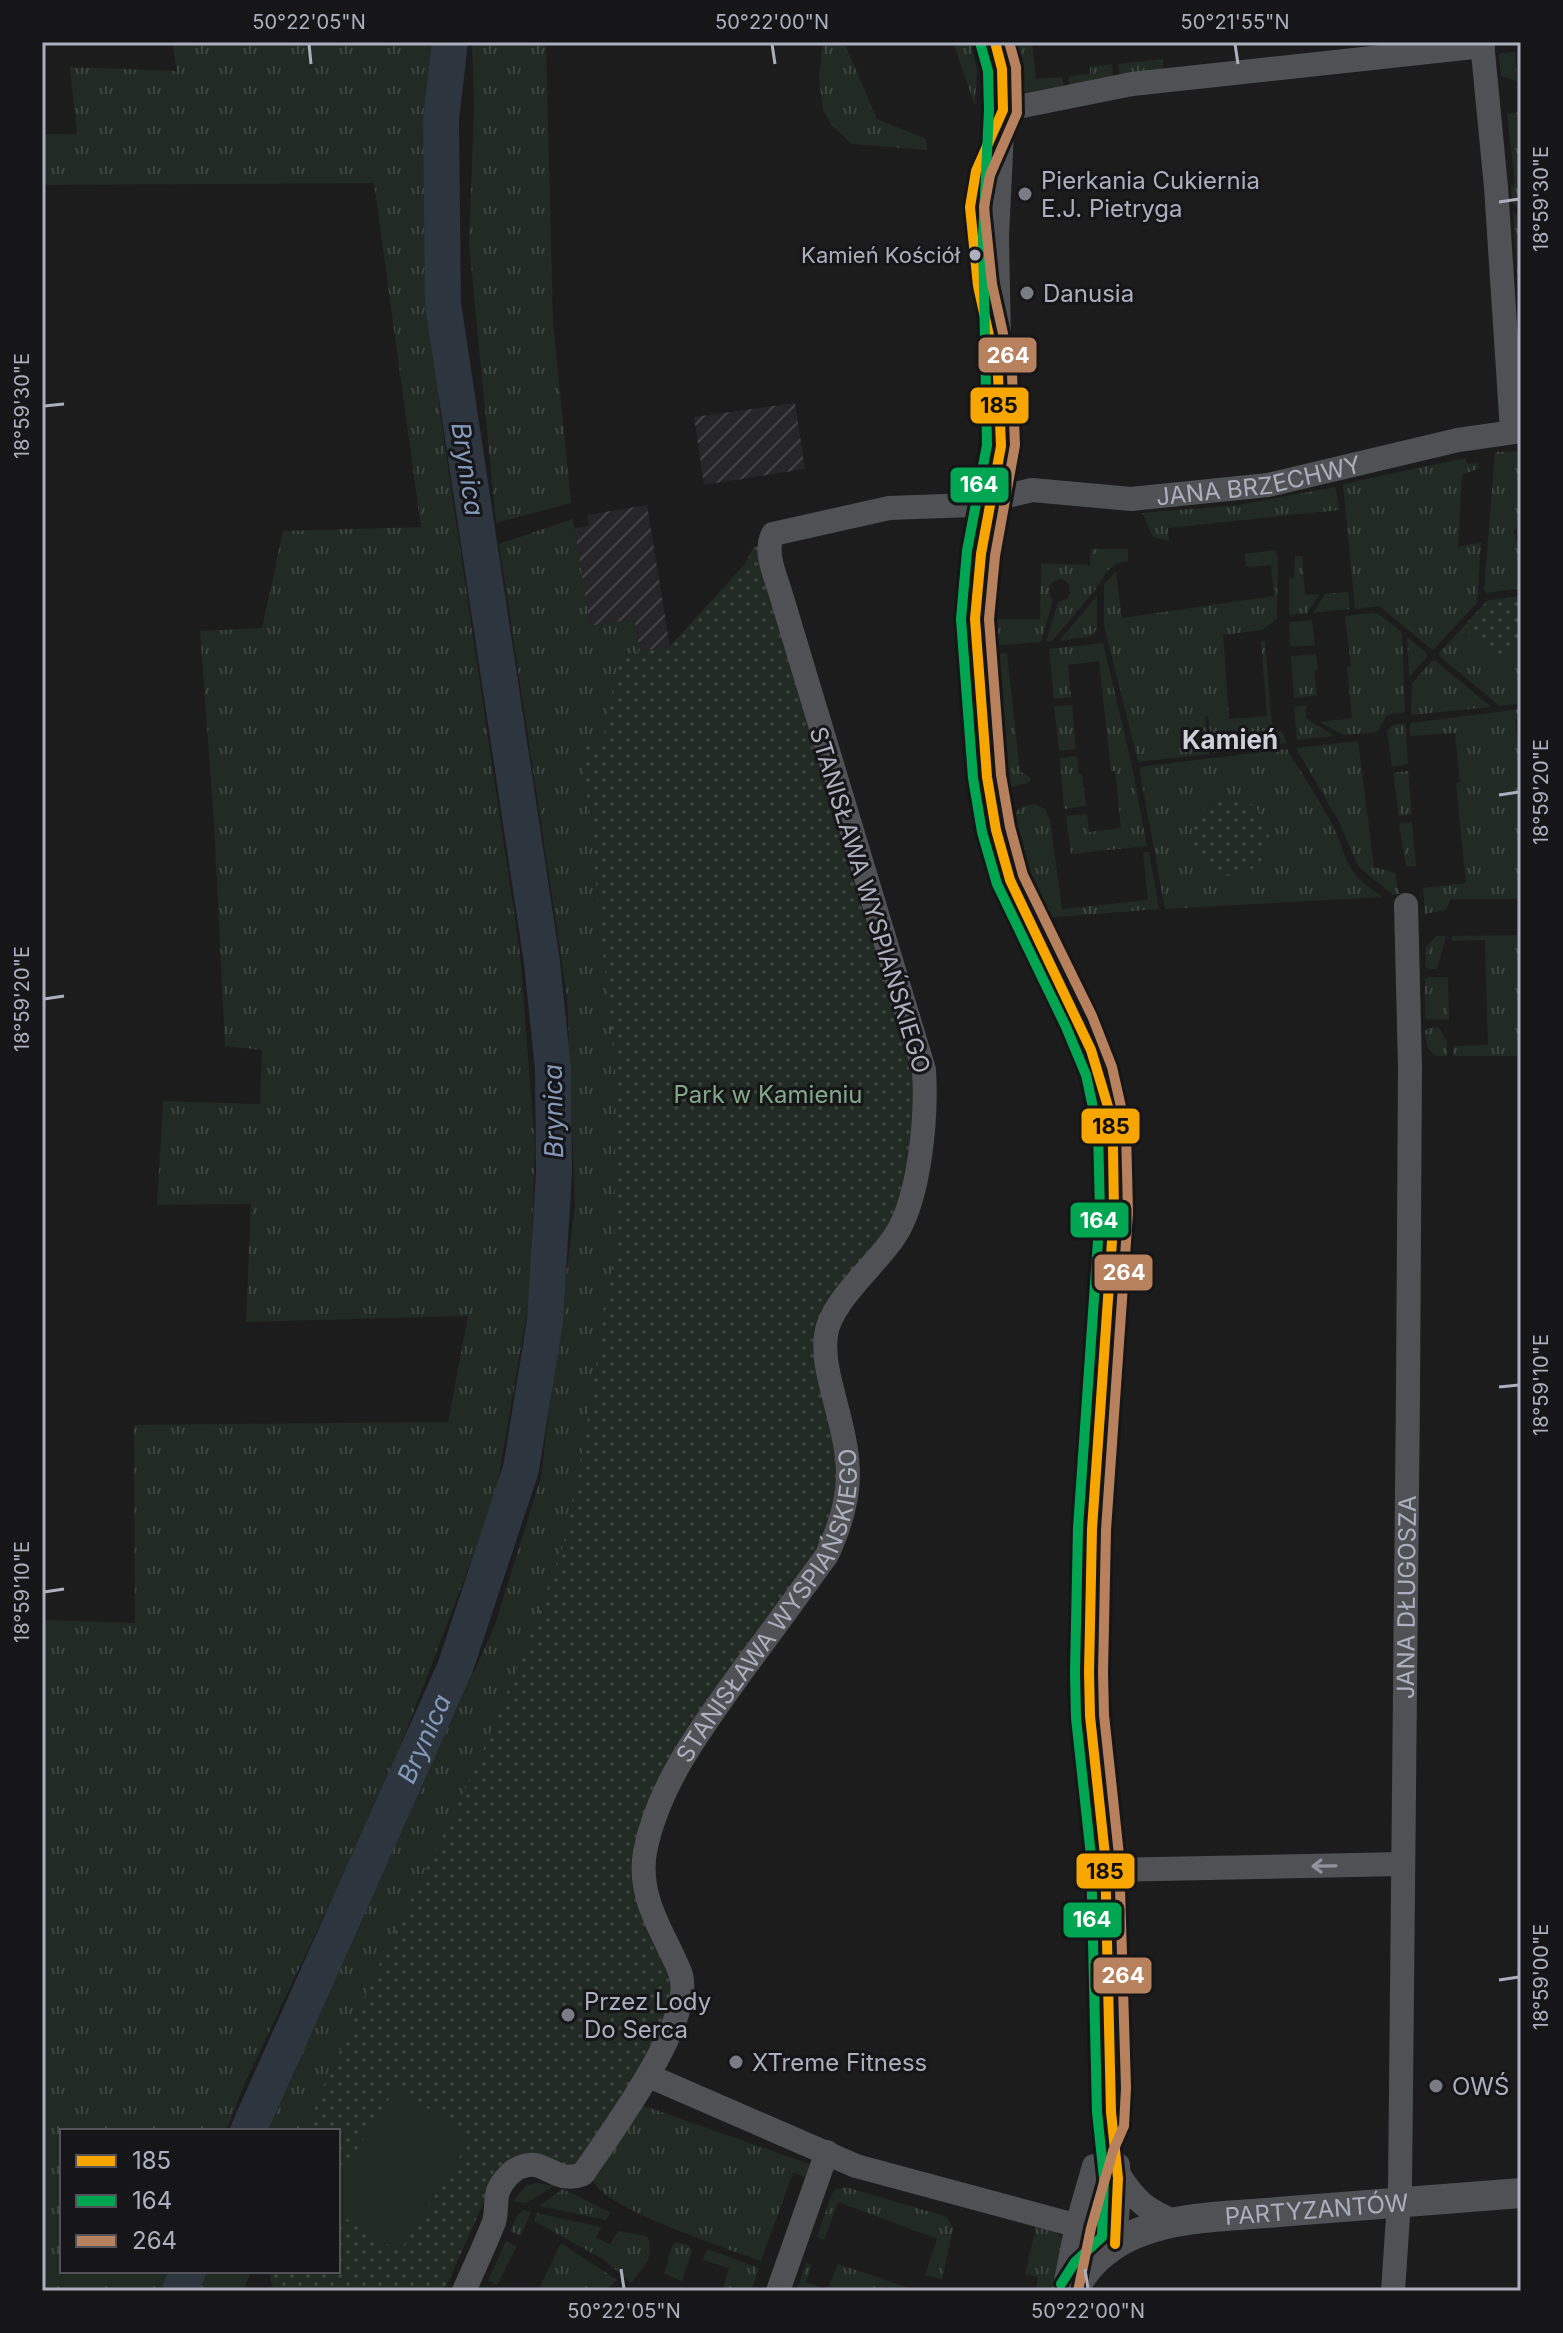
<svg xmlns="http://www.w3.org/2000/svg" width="1563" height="2333" viewBox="0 0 1563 2333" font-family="Inter,sans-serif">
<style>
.industrial{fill:url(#industrial-furrows)}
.grass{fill:url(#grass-tufts);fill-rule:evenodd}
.park{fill:url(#park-dots)}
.garden{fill:#212a23}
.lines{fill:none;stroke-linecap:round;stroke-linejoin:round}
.river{stroke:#2d353f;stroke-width:36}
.minor{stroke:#505155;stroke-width:24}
.tertiary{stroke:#505155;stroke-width:30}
.bus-1-casing{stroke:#161518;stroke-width:16}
.bus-2-casing{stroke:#161518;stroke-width:16}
.bus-3-casing{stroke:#161518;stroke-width:16}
.bus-1{stroke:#f7a600;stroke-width:10}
.bus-2{stroke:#00a651;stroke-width:10}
.bus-3{stroke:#b6815c;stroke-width:10}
.oneway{stroke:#90949e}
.ticks{fill:none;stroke:#acb0be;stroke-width:3}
.poi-dot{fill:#7a7c85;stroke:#161518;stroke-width:3}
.bus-dot{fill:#acb0be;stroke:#161518;stroke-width:3}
.labels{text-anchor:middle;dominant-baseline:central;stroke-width:6;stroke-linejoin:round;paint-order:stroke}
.bus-label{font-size:22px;fill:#acb0be;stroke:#161518;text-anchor:end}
.poi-label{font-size:24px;fill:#acb0be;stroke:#161518;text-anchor:start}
.street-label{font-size:24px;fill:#acb0be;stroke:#161518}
.park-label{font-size:24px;fill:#82aa89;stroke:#161518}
.water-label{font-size:26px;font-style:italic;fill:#8299ba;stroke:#161518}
.neighbourhood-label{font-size:26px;font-weight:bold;fill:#cecfd9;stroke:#161518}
.line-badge{stroke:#161518;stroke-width:3}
.badge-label{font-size:22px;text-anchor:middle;font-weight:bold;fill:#fff}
.pale-badge-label{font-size:22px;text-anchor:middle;font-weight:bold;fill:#111}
.neatline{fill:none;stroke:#acb0be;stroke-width:3}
.ticks-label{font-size:20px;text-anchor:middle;fill:#acb0be}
</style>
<defs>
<pattern id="industrial-furrows" width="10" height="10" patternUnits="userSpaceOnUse" patternTransform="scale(2)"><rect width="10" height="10" fill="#262528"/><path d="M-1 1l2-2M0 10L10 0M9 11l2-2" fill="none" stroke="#434245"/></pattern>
<pattern id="grass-tufts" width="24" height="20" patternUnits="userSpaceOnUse" patternTransform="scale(2)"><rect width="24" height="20" fill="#212a23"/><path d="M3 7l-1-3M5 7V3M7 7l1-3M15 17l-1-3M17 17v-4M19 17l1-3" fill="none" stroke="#3f4641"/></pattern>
<pattern id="park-dots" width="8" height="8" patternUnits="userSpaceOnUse" patternTransform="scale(2)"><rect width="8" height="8" fill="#212a23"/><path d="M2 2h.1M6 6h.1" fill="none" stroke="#3f4641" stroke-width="1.8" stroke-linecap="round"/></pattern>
</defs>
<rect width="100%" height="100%" fill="#1c1c1c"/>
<path class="industrial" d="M795 403 805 469 704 485 694 417Z
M647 505 670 647 640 651 634 619 590 626 574 528 589 526 587 515Z"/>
<path class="grass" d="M172 42H437L438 59 424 232 440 413 520 953 535 1146 530 1295 495 1499 385 1786 245 2083 226 2131H62V2271H170L162 2291H42V1620L135 1623 134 1425 448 1422 468 1316 246 1322 251 1204 157 1205 163 1101 260 1104 262 1050 225 1046 214 822 200 631 262 628 283 531 421 527 374 183 42 185V134H77L70 67 177 71Z
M472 42H546L553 323 571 503 496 523 469 244 474 108Z
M823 42H844L877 119 926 139 927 150 852 144 832 126 823 110 819 77Z
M953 42H970L977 70 975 106Z
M1013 42H1032L1036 79 1062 77 1064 87 1024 95C1015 80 1020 59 1013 42Z
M1515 52 1517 81 1501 76 1499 54Z
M1163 59 1164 70 1120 76 1118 64Z
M1112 64 1113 77 1070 86 1068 76 1090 74V67Z
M1520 112 1521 121V210L1513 204 1511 188 1515 183 1507 114Z
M1513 212 1521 218V298L1518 288Z
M1521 451V527L1513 530 1519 547 1521 546V588L1487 593 1484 590 1495 452Z
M1465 458 1468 464 1478 463 1477 469 1462 475 1458 547 1481 542 1477 603 1434 649H1431L1379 606 1355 609 1343 484Z
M1335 487 1340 510 1168 528 1169 541 1153 537 1142 513 1238 505Z
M573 519 590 626 634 619 640 651 670 647 627 1256 580 1541 323 2131H262L494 1628 541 1477 575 1204 567 997 499 544Z
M1091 549H1128V561L1118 563 1107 571 1096 589 1052 641 1046 642 1058 602 1067 599 1070 593 1069 584 1062 579 1054 581 1050 585 1049 595 1053 600 1041 642 993 646 992 619H1040L1041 563 1090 565Z
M1275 550 1278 558 1277 619 1262 630 1223 635 1229 719 1267 716 1261 641H1265L1272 725 1283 733 1287 743 1213 753 1208 716 1205 717 1209 754 1138 762 1104 626V584L1116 572 1122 618 1274 596 1271 565 1246 567 1245 554Z
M1295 556H1302L1305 595 1320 594 1307 613 1289 615V579L1294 578Z
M1348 592 1350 609 1313 613 1325 594Z
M1097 596V628L1092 636 1059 641Z
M1373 613 1380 615 1402 632 1405 712 1387 715 1377 732 1343 735 1320 722 1352 718 1347 667 1351 666 1345 616Z
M1312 620 1315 645 1290 647 1289 622Z
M1463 627 1502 663 1521 642V703L1500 706 1440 657 1439 653Z
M1407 637 1427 653V657L1409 677Z
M1103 643 1132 766 1147 846 1071 854 1066 816 1087 814 1089 832 1121 828 1115 771H1111L1099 661 1068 665 1071 697 1054 699 1049 649Z
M1007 653 1020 771 1031 778 1029 783 1006 788 993 654Z
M1316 654 1318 670 1314 671 1317 695 1294 698 1291 656Z
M1432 661H1436L1491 707 1411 715 1412 683Z
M1072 705 1076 749 1059 751 1054 706Z
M1306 705V718L1334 736 1297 740 1294 706Z
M1521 709V718L1515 720 1521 774V903L1520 899H1451L1446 910 1425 914 1423 888 1466 883 1456 784 1460 782 1455 733 1410 736V723Z
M1405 723 1408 764 1392 767 1387 731 1393 725Z
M1358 741 1374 867 1395 873 1399 894 1393 895 1358 866 1338 820 1296 748Z
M1287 749C1301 773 1317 796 1330 820 1350 859 1341 870 1383 897L1165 909 1139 767ZM1214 801C1245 803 1261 800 1269 835L1240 874C1191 879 1174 827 1214 801Z
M1077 756 1079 774 1082 775 1086 806 1064 809 1060 758Z
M1408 771 1412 814 1399 816 1393 773Z
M1035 804 1045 809 1050 819 1062 909 1148 900 1143 852H1149L1159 909 1045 918 1022 866 1012 827 1017 819 1013 815 1021 807Z
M1412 822 1416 866 1406 867 1399 823Z
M1521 935V1056H1454L1453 1046 1488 1045 1485 940 1452 941V936Z
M1437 936H1446L1437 969H1429L1425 966 1427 945Z
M1428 977H1448L1449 1020 1425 1019V979Z
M1439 1027 1447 1042V1056H1435L1427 1047 1425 1031 1428 1028Z
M639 2104 815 2166 811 2179 793 2173 761 2261C730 2249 601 2208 593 2180Z
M537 2183 554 2186 526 2203 513 2201 527 2185Z
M846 2187 947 2217 953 2229 942 2280 925 2275 937 2239 838 2202 824 2240 817 2237 832 2194 835 2190Z
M563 2189 611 2213 606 2220 539 2206Z
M523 2210 531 2212 521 2236 510 2231 517 2216Z
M537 2213 601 2227 596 2238 610 2244 618 2231 647 2236C656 2256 643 2268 631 2283L603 2259 534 2221Z
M1036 2227 1056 2232 1063 2239 1054 2291H1036L1038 2277 1025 2274Z
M506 2241 517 2246 497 2285 488 2280Z
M675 2242 688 2245 692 2251 682 2281 664 2274C669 2263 668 2249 675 2242Z
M561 2243 617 2280 605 2291H538Z
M707 2249 759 2268 751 2291H722L729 2268 703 2260Z
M806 2263 812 2265 806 2282 827 2290 838 2264 918 2291H797Z
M202 2271H251L243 2291H194Z"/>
<path class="park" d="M761 545 920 1080 901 1212 828 1312 842 1455 837 1515 643 1839 678 1989 650 2055 573 2169 492 2184 444 2291H274L268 2271H338V2131H306L325 2083 389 1943 476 1767 524 1651 563 1546 584 1442 614 1253 616 1079 582 748 603 740 619 655 670 646 745 564 753 548Z
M1521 596V642L1502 664 1463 627 1488 600Z
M1191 837a39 39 0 1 1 78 0a39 39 0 1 1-78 0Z"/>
<path class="garden" d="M396 2088 472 2137 399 2252 338 2213V2179Z"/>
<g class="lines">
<g class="river">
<path id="s1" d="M248 2131 455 1668 521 1469 545 1321 554 1173 553 1069 542 962 443 304 441 119 450 42"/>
<path d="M180 2291 188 2271"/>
</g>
<g class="minor">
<path d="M995 42 1002 69 1003 110 997 237 1001 446 981 554 975 619 987 777 996 830 1010 880 1031 927 1079 1021 1099 1071 1112 1129 1114 1212 1092 1529 1089 1672 1090 1716 1105 1855 1112 2087 1109 2148 1097 2231"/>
<path d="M1482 42 1496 187 1512 431"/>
<path d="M1003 110 1132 84 1483 46"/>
<path d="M1106 1870 1402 1864"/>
<path d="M649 2076 856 2166 1097 2231 1110 2241"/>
<path d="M1119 2175C1136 2202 1148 2211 1178 2223"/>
<path d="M1115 2244 1119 2191 1118 2165"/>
<path id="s2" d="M464 2291C474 2268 485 2245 494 2222 497 2212 495 2201 498 2191 502 2181 513 2168 524 2166 547 2159 554 2185 583 2174 609 2135 698 2017 680 1972 664 1933 637 1898 645 1852 658 1783 705 1723 745 1667 773 1630 800 1592 827 1555 855 1494 852 1464 835 1401 830 1380 823 1358 826 1335 830 1302 876 1265 895 1236 920 1198 927 1116 924 1070L782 598C777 579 763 552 773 534L889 508 971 505 1032 490 1131 499 1268 485 1458 440 1521 431"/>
<path d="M778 2291 827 2152"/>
<path d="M1064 2291 1077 2225 1094 2166"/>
<path id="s3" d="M1393 2291 1400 2187 1408 1394 1410 1066 1406 905"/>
</g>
<path class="tertiary" id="s4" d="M1073 2291C1087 2263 1111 2243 1140 2232 1180 2216 1235 2216 1278 2212 1359 2206 1440 2199 1521 2193"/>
<defs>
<path id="bus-1" d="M995 42 1002 69 1003 110 976 171 970 207 978 286 998 376 1001 446 981 554 975 619 987 777 996 830 1010 880 1091 1050 1109 1110 1113 1147 1114 1212 1092 1529 1089 1672 1090 1716 1105 1855 1111 2112 1118 2178 1115 2244"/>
<path id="bus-2" d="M981 46 988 71 989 110 983 237 987 445 967 551 961 619 973 778 982 832 997 884 1066 1027 1086 1075 1098 1131 1100 1212 1078 1528 1075 1672 1076 1718 1091 1856 1097 2112 1104 2178 1102 2237 1075 2262 1061 2284"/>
<path id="bus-3" d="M1009 42 1016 67 1017 113 990 175 984 207 992 284 1012 374 1015 445 995 556 989 619 1001 775 1010 827 1023 875 1092 1016 1112 1067 1126 1129 1128 1213 1106 1530 1103 1672 1104 1715 1119 1855 1126 2088 1124 2126 1113 2151 1091 2228 1078 2291"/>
</defs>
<use href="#bus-1" class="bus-1-casing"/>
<use href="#bus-2" class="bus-2-casing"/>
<use href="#bus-3" class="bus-3-casing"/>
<use href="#bus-1" class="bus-1"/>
<use href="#bus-2" class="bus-2"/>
<use href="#bus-3" class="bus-3"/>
</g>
<defs><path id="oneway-shaft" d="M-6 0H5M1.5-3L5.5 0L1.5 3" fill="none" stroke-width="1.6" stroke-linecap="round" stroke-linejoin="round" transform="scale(2)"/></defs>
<use class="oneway" href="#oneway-shaft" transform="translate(1324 1866) rotate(179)"/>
<path class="ticks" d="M309 44 311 64M772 44 775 64M1235 44 1238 64M1499 202 1519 199M44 406 64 404M1499 795 1519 792M44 999 64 996M1499 1387 1519 1385M44 1592 64 1589M1499 1980 1519 1977M621 2269 624 2289M1085 2269 1088 2289"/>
<g class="poi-dot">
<circle cx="1025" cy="194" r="8"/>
<circle cx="1027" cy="293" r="8"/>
<circle cx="568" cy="2015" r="8"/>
<circle cx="736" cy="2062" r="8"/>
<circle cx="1436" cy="2086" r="8"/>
</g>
<circle class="bus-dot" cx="975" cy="255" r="7"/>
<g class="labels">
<g class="bus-label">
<text x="960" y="255">Kamień Kościół</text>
</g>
<g class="poi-label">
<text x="1041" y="180">Pierkania Cukiernia<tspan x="1041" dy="28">E.J. Pietryga</tspan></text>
<text x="1043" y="293">Danusia</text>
<text x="584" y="2001">Przez Lody<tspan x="584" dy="28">Do Serca</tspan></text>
<text x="752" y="2062">XTreme Fitness</text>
<text x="1452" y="2086">OWŚ</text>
</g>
<g class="street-label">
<text stroke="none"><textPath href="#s2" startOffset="2482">JANA BRZECHWY</textPath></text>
<text transform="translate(870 900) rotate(73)">STANISŁAWA WYSPIAŃSKIEGO</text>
<text stroke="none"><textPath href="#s3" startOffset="694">JANA DŁUGOSZA</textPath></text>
<text stroke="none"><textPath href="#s2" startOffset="842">STANISŁAWA WYSPIAŃSKIEGO</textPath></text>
<text stroke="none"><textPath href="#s4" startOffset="270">PARTYZANTÓW</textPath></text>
</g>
<g class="park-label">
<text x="768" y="1094">Park w Kamieniu</text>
</g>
<g class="water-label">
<text transform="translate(468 469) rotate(81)">Brynica</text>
<text transform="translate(553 1111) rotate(-91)">Brynica</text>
<text stroke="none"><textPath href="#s1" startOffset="430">Brynica</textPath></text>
</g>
<g class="neighbourhood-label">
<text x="1230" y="739">Kamień</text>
</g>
</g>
<g class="line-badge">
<rect x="977" y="336" width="61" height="38" rx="8" fill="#b6815c"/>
<rect x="969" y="386" width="61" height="39" rx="8" fill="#f7a600"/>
<rect x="949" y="466" width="61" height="38" rx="8" fill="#00a651"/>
<rect x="1080" y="1107" width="61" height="38" rx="8" fill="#f7a600"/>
<rect x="1069" y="1201" width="61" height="38" rx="8" fill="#00a651"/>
<rect x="1093" y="1253" width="61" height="39" rx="8" fill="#b6815c"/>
<rect x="1075" y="1852" width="61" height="38" rx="8" fill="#f7a600"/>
<rect x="1062" y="1901" width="61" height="38" rx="8" fill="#00a651"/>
<rect x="1092" y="1956" width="61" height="39" rx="8" fill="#b6815c"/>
</g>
<g class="badge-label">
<text x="1008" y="363">264</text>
<text x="979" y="492">164</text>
<text x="1099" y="1228">164</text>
<text x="1124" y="1280">264</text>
<text x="1092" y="1927">164</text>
<text x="1123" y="1983">264</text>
</g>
<g class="pale-badge-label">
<text x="999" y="413">185</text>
<text x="1111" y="1134">185</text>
<text x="1105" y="1879">185</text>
</g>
<rect width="1563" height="2333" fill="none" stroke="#161518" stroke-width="88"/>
<rect x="60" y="2129" width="280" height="144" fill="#161518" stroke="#52535a" stroke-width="2"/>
<rect x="76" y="2155" width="40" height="12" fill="#f7a600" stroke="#52535a" stroke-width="2"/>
<text x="132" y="2169" font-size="24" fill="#acb0be">185</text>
<rect x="76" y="2195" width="40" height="12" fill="#00a651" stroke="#52535a" stroke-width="2"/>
<text x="132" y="2209" font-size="24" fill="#acb0be">164</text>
<rect x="76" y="2235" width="40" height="12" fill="#b6815c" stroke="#52535a" stroke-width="2"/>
<text x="132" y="2249" font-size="24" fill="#acb0be">264</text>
<rect x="44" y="44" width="1475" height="2245" class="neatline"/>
<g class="ticks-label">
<text x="309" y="29">50°22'05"N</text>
<text x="772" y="29">50°22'00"N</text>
<text x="1235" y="29">50°21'55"N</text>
<text transform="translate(1541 199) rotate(-90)" y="7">18°59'30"E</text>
<text transform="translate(22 406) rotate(-90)" y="7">18°59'30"E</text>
<text transform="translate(1541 792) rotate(-90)" y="7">18°59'20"E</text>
<text transform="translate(22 999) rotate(-90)" y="7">18°59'20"E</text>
<text transform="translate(1541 1385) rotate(-90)" y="7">18°59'10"E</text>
<text transform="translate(22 1592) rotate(-90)" y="7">18°59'10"E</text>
<text transform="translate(1541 1977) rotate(-90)" y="7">18°59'00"E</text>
<text x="624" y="2318">50°22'05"N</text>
<text x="1088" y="2318">50°22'00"N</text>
</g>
</svg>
